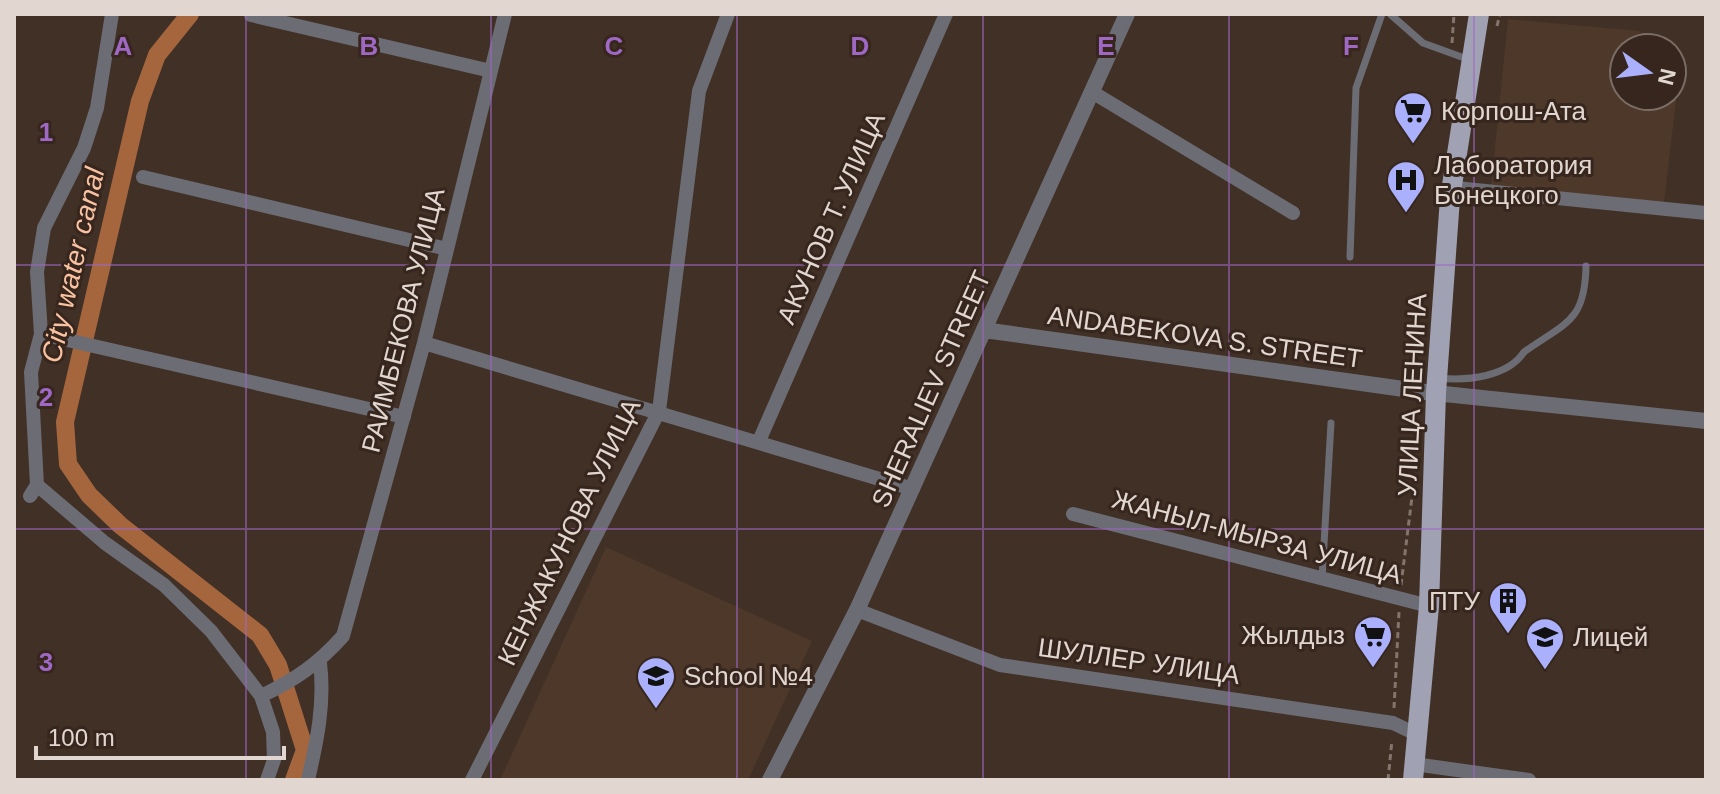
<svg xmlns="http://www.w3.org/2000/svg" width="1720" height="794" viewBox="0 0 1720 794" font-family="Arial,sans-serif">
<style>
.built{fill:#4e382a}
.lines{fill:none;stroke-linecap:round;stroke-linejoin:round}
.canal{stroke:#a5663e;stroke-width:18}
.path{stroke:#83756d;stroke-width:3;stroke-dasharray:6 4;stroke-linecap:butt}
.service{stroke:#6b6c74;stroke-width:7}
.minor{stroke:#6b6c74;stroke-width:14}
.tertiary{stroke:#6b6c74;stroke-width:16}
.primary{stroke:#a0a2b3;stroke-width:20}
.grid{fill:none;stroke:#9f68c5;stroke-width:2;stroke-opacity:0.55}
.labels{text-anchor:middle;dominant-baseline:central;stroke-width:6;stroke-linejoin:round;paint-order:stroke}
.poi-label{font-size:26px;fill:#e1d7d0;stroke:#36261d;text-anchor:start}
.street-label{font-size:26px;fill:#e1d7d0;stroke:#36261d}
.water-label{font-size:28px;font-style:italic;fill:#f9c2a1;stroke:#36261d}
.grid-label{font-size:26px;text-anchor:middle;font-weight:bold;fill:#9f68c5;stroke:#36261d;stroke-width:6;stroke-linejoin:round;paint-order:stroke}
</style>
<rect width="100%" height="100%" fill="#413026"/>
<path class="built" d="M1508 19 1640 31 1638 48H1624V96H1672V65L1680 66 1664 203 1491 187Z
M606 547 812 641 748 780H500Z"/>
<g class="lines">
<path class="canal" d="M190 14 157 55 140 101 65 422 68 464 89 495 120 525 260 635 278 665 305 750 294 780"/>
<path class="path" d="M1497 26 1500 14
M1452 43 1454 14
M1401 585 1413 489
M1394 708 1399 612
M1388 780 1392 740"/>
<path class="service" d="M1390 14 1423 43 1470 60
M1350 257 1356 88 1382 14
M1439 378C1467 381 1508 377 1524 352 1566 322 1585 322 1586 266
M1322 579 1331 423"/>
<path class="minor" d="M251 15 491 71
M1092 92 1293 213
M143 177 447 249
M1450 198 1456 188 1706 213
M41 334 404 417
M424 343 913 489
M759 441 946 14
M37 485 105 543 164 585 211 631 261 696 273 732 274 760 267 780
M30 496 37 485 31 372 41 334 37 272 44 228 84 148 97 108 112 14
M1073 514 1429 606
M857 610 1000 665 1393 723 1418 735
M261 696C295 680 318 664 343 636L424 343 505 14
M1414 764 1529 780
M308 780C317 741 325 703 320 663
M472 780 659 411 699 91 728 14"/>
<path class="tertiary" d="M984 330 1425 392 1706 421
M770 780 857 610 1127 14"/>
<path class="primary" d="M1413 780 1429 606 1436 393 1450 198 1479 14"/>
</g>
<path class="grid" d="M246 14V780M491 14V780M737 14V780M983 14V780M1229 14V780M1474 14V780M14 265H1706M14 529H1706"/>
<defs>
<symbol id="supermarket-pin" viewBox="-11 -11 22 30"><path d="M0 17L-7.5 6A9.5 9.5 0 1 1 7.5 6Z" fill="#aab0fb" stroke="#36261d"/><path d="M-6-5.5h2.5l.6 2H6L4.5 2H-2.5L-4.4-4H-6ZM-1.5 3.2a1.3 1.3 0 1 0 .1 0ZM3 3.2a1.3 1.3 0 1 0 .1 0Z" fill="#111"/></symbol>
<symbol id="hospital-pin" viewBox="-11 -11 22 30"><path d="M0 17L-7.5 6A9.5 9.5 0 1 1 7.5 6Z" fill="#aab0fb" stroke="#36261d"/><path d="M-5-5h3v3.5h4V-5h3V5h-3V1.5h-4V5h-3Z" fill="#111"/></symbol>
<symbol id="building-pin" viewBox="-11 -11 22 30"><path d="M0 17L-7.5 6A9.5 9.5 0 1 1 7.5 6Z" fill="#aab0fb" stroke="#36261d"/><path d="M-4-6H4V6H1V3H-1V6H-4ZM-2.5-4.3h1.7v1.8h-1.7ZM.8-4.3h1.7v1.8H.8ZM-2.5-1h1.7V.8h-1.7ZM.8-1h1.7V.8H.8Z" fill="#111"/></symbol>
<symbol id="school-pin" viewBox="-11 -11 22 30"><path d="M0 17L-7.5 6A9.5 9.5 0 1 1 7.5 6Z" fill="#aab0fb" stroke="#36261d"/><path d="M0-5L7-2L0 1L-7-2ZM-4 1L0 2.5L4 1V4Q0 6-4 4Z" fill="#111"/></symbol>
</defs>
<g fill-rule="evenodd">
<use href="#supermarket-pin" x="1391" y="89" width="44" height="60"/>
<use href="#hospital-pin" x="1384" y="158" width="44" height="60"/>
<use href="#building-pin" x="1486" y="579" width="44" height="60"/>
<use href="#supermarket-pin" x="1351" y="613" width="44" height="60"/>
<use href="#school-pin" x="1523" y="615" width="44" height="60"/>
<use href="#school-pin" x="634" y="654" width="44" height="60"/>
</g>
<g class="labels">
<g class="poi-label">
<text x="1441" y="111">Корпош-Ата</text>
<text x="1434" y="165">Лаборатория<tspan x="1434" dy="30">Бонецкого</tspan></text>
<text x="1480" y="601" text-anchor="end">ПТУ</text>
<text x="1345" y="635" text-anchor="end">Жылдыз</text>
<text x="1573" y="637">Лицей</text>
<text x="684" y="676">School №4</text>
</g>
<g class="street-label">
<text transform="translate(831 218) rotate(-66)">АКУНОВ Т. УЛИЦА</text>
<text transform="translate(403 320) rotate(-76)">РАИМБЕКОВА УЛИЦА</text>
<text transform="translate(1205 337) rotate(8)">ANDABEKOVA S. STREET</text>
<text transform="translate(931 389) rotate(-66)">SHERALIEV STREET</text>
<text transform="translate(1412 395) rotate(-87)">УЛИЦА ЛЕНИНА</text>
<text transform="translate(569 532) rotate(-64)">КЕНЖАКУНОВА УЛИЦА</text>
<text transform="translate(1257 537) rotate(15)">ЖАНЫЛ-МЫРЗА УЛИЦА</text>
<text transform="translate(1139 661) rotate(8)">ШУЛЛЕР УЛИЦА</text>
</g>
<g class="water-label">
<text transform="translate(73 265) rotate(-77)">City water canal</text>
</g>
</g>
<g class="grid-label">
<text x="123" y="55">A</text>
<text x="369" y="55">B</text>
<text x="614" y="55">C</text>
<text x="860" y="55">D</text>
<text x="1106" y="55">E</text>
<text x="1351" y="55">F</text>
<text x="46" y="141">1</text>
<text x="46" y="406">2</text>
<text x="46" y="671">3</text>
</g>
<rect width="1720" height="794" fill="none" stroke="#e1d7d0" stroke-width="32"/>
<g transform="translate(1648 72) rotate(104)"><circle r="38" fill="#36261d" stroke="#7a6d65" stroke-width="2"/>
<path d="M0-6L14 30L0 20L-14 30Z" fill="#aab0fb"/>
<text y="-12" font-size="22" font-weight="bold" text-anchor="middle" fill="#e1d7d0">N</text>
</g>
<path d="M36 746v12h248v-12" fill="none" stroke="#e1d7d0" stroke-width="4"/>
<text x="48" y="746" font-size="24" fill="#e1d7d0" stroke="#36261d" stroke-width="6" paint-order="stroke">100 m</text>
</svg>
